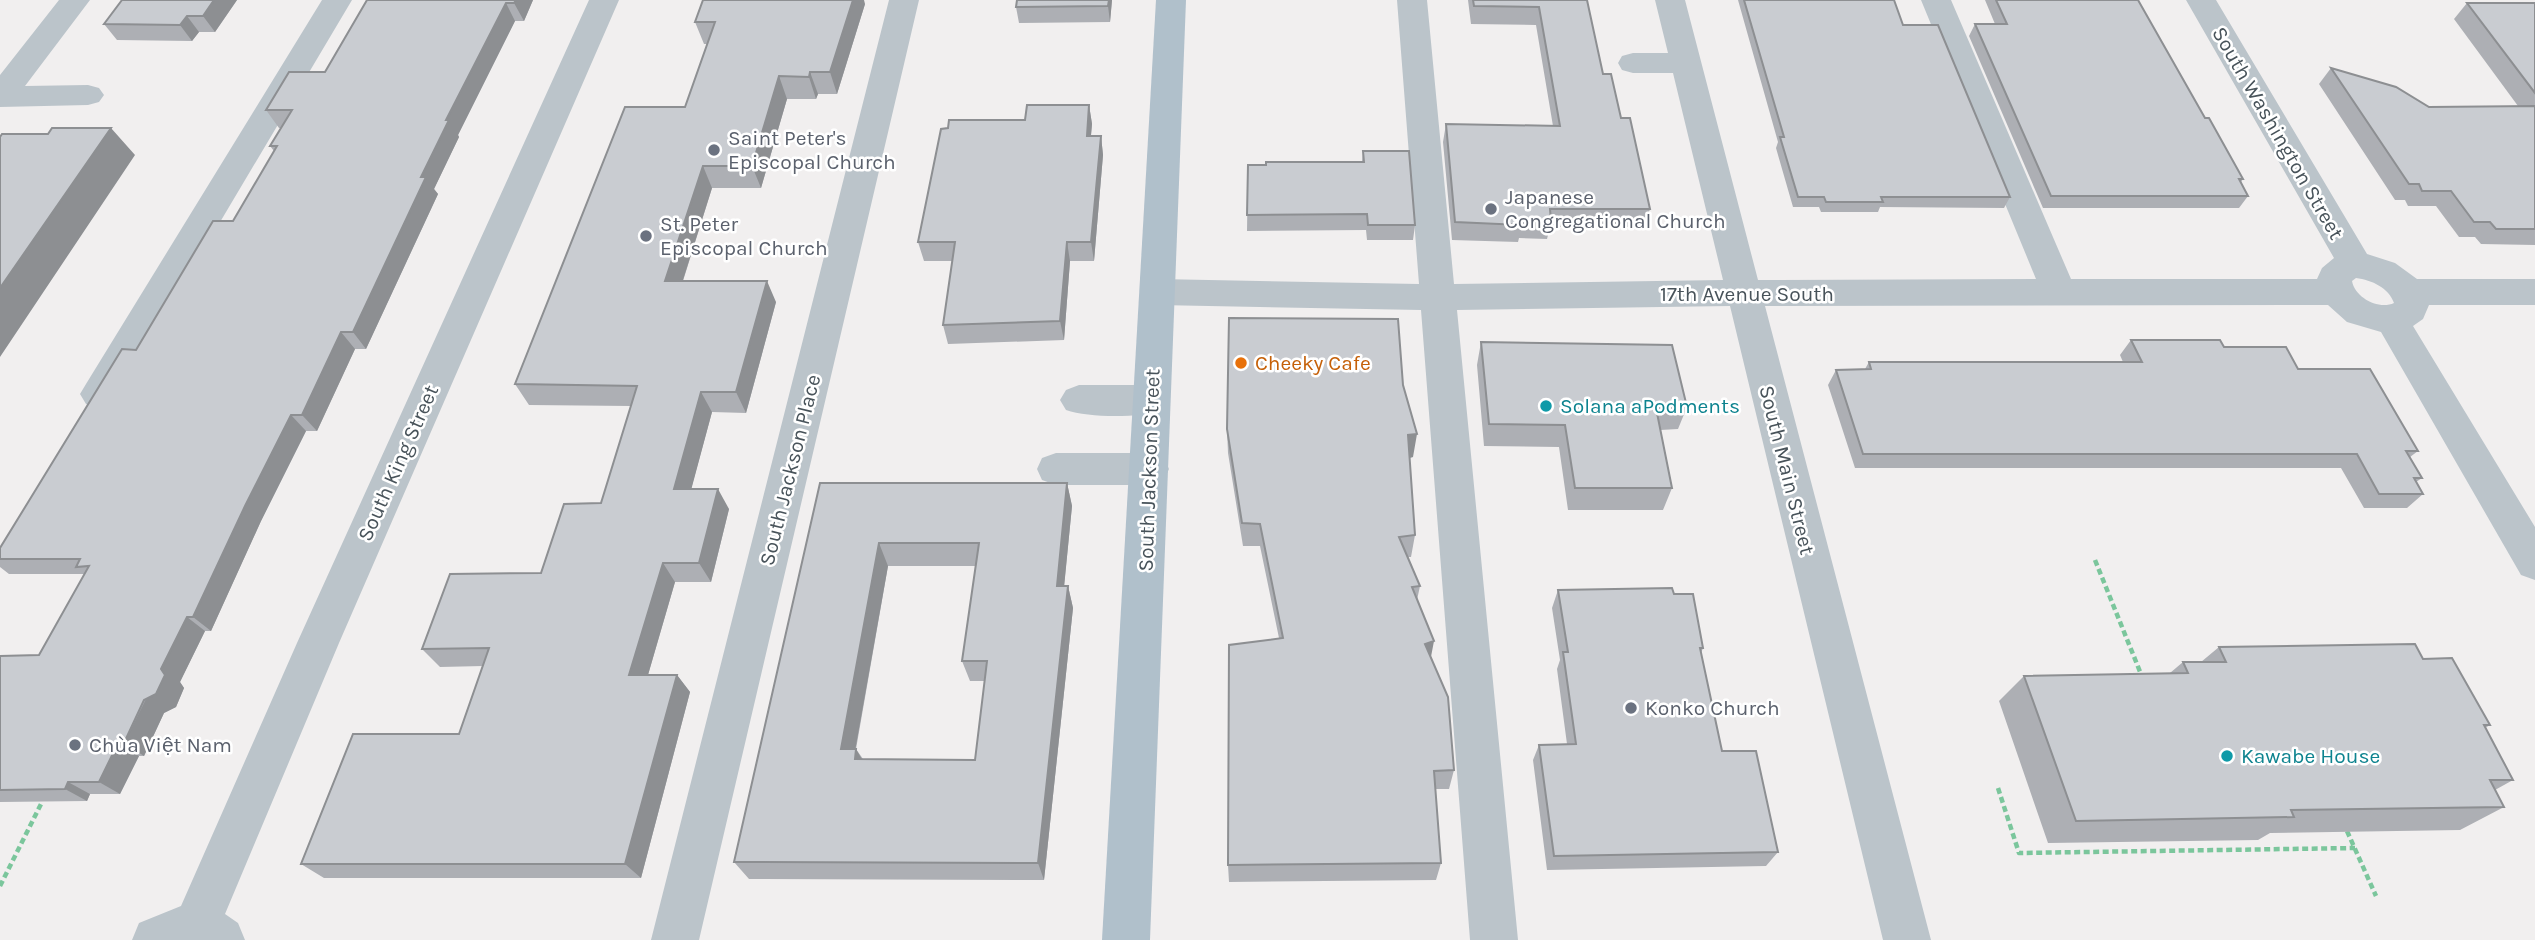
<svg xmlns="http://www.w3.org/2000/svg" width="2535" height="940" viewBox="0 0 2535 940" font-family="Karla,sans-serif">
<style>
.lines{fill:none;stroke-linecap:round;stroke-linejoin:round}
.path{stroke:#7bc69c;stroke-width:4.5;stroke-dasharray:6 3.5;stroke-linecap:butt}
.minor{fill:#bbc4ca;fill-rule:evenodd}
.major{fill:#b0c0cb;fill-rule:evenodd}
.wall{fill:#adafb4;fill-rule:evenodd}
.shaded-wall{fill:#8d8f92}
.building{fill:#c9ccd1;stroke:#8d8f92;stroke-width:2;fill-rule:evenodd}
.worship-dot{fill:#6b7280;stroke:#fff;stroke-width:2.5}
.food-dot{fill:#e8710a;stroke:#fff;stroke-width:2.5}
.culture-dot{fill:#0f9aa8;stroke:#fff;stroke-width:2.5}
.labels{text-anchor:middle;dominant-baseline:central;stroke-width:5;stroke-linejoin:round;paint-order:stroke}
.street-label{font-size:21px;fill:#48535a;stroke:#fff}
.worship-label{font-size:21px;fill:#5b616d;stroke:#fff;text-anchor:start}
.food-label{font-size:21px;fill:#c56008;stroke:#fff;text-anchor:start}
.culture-label{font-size:21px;fill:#0d838f;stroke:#fff;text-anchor:start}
</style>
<rect width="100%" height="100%" fill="#f1efef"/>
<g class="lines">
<path class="path" d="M2095 560 2143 679
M1998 788 2019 853 2355 848
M2347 831 2376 896
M0 886 42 802"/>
<path class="minor" d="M59 0H90L25 86 88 85 99 88 104 95 99 102 88 105 0 107V75Z
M322 0H352L112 404 99 409 86 404 80 394 86 384Z
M589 0H619L339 643 225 914 238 923 245 940H132L139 923 181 906 297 643Z
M889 0H919L699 940H651Z
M1397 0H1427L1454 284 1723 280 1673 73H1633L1622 70 1618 63 1622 56 1633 53H1668L1655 0H1685L1758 280 2036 279 1921 0H1951L2071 279H2317L2322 268 2334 258 2186 0H2216L2367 254 2395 263 2417 279H2535V305H2429L2423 319 2413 326 2535 527V580L2521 575 2381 332 2347 322 2328 305 1765 306 1931 940H1883L1730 306 1457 310 1518 940H1470L1421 310 1158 305 1146 301 1140 292 1146 283 1158 279 1419 284ZM2356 278C2372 280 2389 288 2394 303 2379 310 2355 298 2352 281Z
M1079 385H1151L1164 390 1170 400 1164 410C1140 418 1090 418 1066 410L1060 400 1066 390Z
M1056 453H1150L1164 458 1169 469 1164 480 1150 485H1056L1042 480 1037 469 1042 458Z"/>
<path class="major" d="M1156 0H1186L1150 940H1102Z"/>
</g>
<path class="wall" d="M237 0 215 32H199L192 41 117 40 104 24Z
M367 0H533L524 21H515L458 135 459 137 434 189 438 194 366 349H355L317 431H306L261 521 211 631H205L180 682 184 688 176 707 164 713 144 756H139L120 794H90L87 801 0 802V656L39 655 85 574H9L0 567V548L136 350 233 221 274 151 270 146 281 128H279L266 110 325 72Z
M1112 0 1110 22 1019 23 1016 7Z
M1468 0H1587L1603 74 1621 118 1650 209 1644 227H1550L1547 239 1519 238 1518 242 1452 240 1443 142 1446 124 1553 126 1536 25 1471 24Z
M1738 0H1894L1903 25 2010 197 2004 208 1880 207 1878 212H1821L1819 207H1793L1776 148 1778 142Z
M1985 0H2138L2205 118 2243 179 2241 182 2248 196 2239 208H2043L1969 36 1975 24H1995Z
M2467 3H2535V245L2481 244 2475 237H2459L2436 206H2408L2405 200H2395L2319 84 2331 68 2429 107 2518 106 2454 19Z
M865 4 837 94H818L816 99H787L761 188H712L683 281 776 302 746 413 712 412 691 489 729 509 711 582H675L648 675H677L690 692 641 878H324L301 864 459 734 483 666 440 667 422 649 541 573 601 503 631 406 529 405 515 384 685 107 707 44H704L695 22Z
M1089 105 1092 124 1091 136H1101L1103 155 1094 261H1070L1064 340 948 344 943 325 952 261H924L918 242 948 128 1025 120Z
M1363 151 1415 225 1413 240H1367L1366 230 1247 231 1248 165 1362 162Z
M2131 340 2224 347 2298 369 2418 451 2410 457 2422 478 2416 482 2423 494 2407 508H2364L2341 468H1855L1828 385 1836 370 1865 369 1869 362H2123L2120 355Z
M1481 342 1687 407 1678 429 1660 430 1672 488 1663 510H1568L1559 447 1484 446 1477 365Z
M1403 385 1413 457 1409 458 1415 535 1411 557H1408L1420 586 1417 600 1431 657 1454 770 1449 789H1435L1441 863 1436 880 1229 882 1228 865 1279 638 1260 546H1243L1228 453 1227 429Z
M820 483H1067L1072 506 1064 586H1068L1073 608 1044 880 749 879 734 862ZM888 566H976L962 661 970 681H985L975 760 863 759 856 749Z
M1558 590 1674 594 1703 648 1701 653 1722 751 1778 852 1766 866 1547 870 1533 760 1539 745 1567 744 1557 669 1560 660 1552 608Z
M2219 647 2423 659 2490 725 2485 728 2513 780 2495 790 2504 807 2460 830 2270 833 2258 840 2048 843 1999 701 2024 676 2170 673 2183 662H2201Z"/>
<path class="shaded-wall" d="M214 0H237L215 32 203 16Z
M516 0H533L524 21 514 3Z
M853 0H864L865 4 837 94 830 72Z
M1109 0H1112L1110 22 1108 6Z
M506 3 515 21 458 135 459 137 434 189 438 194 366 349 353 332 446 120Z
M187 16 199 32 192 41 180 25Z
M810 72 818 94 816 99 809 77Z
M779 76 787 99 761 188 752 166Z
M1089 105 1092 124 1089 155 1087 136Z
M111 128 135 155 0 357V288Z
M1101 136 1103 155 1094 261 1091 242Z
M703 166 712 188 676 302 665 281Z
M1067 242 1070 261 1064 340 1060 321Z
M767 281 776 302 746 413 736 392Z
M341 332 355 349 317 431 302 415Z
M701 392 712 412 686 509 674 489Z
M291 415 306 431 261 521 211 631 193 617 245 506Z
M1417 434 1413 457 1404 459 1408 435Z
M1067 483 1072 506 1062 608 1057 586Z
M718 489 729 509 711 582 699 563Z
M879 543 888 566 852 768 841 749Z
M663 563 675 582 643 692 629 675Z
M1068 586 1073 608 1044 880 1038 863Z
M187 617 205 631 180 682 184 688 176 707 164 713 144 756 124 743Z
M1434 641 1430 662 1425 644Z
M677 675 690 692 641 878 625 864Z
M118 743 139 756 120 794 99 782Z
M856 749 867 768 855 759Z
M68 782 90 794 87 801 65 789Z"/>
<path class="building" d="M122 0H214L203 16H187L180 25 104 24Z
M367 0H516L514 3H506L446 120H449L421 177H426L353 332H341L302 415H291L245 506 193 617H187L161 669 165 675 156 694 144 700 124 743H118L99 782H68L65 789 0 790V656L39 655 89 566 76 567 80 559H0V548L122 349 136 350 213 221H233L277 146H270L292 110H266L289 72H325Z
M703 0H853L830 72H810L809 77 779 76 752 166H703L665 281H767L736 392H701L674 489H718L699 563H663L629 675H677L625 864H301L353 734H459L489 648 422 649 450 574 541 573 564 504 601 503 637 386 515 384 625 107H685L715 22H695Z
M1017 0H1109L1108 6 1016 7Z
M1473 0H1587L1603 74H1611L1621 118H1630L1650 209H1550L1551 221 1521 220V225L1455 222 1446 124 1560 126 1539 7 1474 6Z
M1744 0H1894L1903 25H1938L2010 197H1881L1883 202H1826L1824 197H1798L1780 137H1784Z
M1996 0H2138L2205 118H2209L2243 179H2239L2248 196H2051L1975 24H2007Z
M2467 3H2535V93Z
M2331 68 2396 87 2429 107 2535 106V229H2496L2490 222H2474L2451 191H2422L2419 184H2409Z
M1027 105H1089L1087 136H1101L1091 242H1067L1060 321 943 325 955 242H918L941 129 948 128 949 120H1025Z
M52 128H111L0 288V137L2 134H48Z
M1363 151H1409L1415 225H1368L1367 214 1247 215 1248 165H1266V162H1364Z
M1229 318 1398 319 1403 385 1417 434 1408 435 1415 535 1399 537 1420 586 1412 587 1434 641 1425 644 1448 697 1454 770 1434 771 1441 863 1228 865 1229 645 1283 638 1260 524 1242 523 1227 429Z
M2131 340H2220L2224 347H2286L2298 369H2370L2418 451H2406L2422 478H2414L2423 494H2379L2357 454H1863L1836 370 1871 369 1869 362H2142Z
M1481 342 1672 345 1687 407 1656 408 1672 488H1575L1565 425 1489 424Z
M820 483H1067L1057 586H1068L1038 863 734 862ZM879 543H979L962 661H987L975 760 855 759 856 749H841Z
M1672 588 1674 594H1693L1703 648H1700L1722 751H1756L1778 852 1554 856 1539 745 1576 744 1563 652H1568L1558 590Z
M2415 644 2423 659 2452 658 2490 725H2484L2513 780H2490L2504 807 2291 810 2294 817 2076 821 2024 676 2188 673 2183 662H2226L2219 647Z"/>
<g class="worship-dot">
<circle cx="714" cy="150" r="7"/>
<circle cx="1491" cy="209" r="7"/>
<circle cx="646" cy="236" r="7"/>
<circle cx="1631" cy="708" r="7"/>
<circle cx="75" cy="745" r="7"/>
</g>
<circle class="food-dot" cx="1241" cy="363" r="7"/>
<g class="culture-dot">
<circle cx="1546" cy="406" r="7"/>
<circle cx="2227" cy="756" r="7"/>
</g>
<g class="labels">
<g class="street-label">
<text transform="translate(2278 133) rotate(60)">South Washington Street</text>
<text x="1747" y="294">17th Avenue South</text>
<text transform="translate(398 463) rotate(-66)">South King Street</text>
<text transform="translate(790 470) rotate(-76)">South Jackson Place</text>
<text transform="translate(1149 470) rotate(-88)">South Jackson Street</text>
<text transform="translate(1787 470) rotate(76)">South Main Street</text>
</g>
<g class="worship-label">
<text x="728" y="138">Saint Peter's<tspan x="728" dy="24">Episcopal Church</tspan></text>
<text x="1505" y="197">Japanese<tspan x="1505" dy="24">Congregational Church</tspan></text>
<text x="660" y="224">St. Peter<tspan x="660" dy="24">Episcopal Church</tspan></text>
<text x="1645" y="708">Konko Church</text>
<text x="89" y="745">Chùa Việt Nam</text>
</g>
<g class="food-label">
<text x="1255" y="363">Cheeky Cafe</text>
</g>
<g class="culture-label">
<text x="1560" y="406">Solana aPodments</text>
<text x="2241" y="756">Kawabe House</text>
</g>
</g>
</svg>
